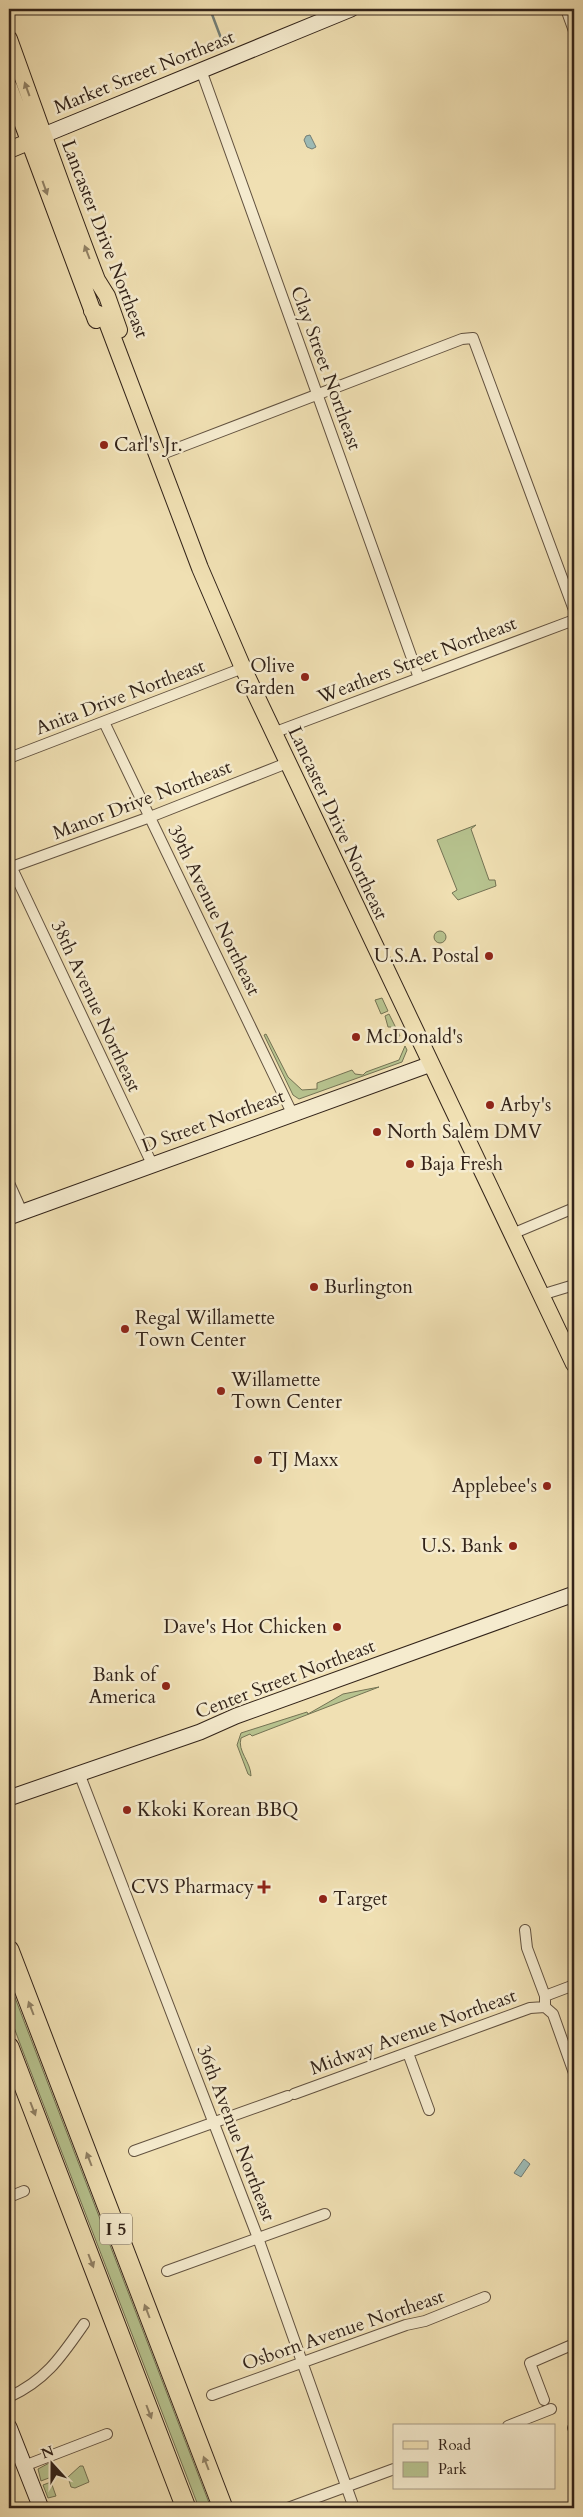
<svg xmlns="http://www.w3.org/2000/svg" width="583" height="2517" viewBox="0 0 583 2517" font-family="Cardo,serif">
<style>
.green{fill:#b7c38f;stroke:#747354}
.water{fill:#9dbbb6;stroke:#727e77}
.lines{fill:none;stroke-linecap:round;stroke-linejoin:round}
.stream{stroke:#727e77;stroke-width:2.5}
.street-casing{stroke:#625240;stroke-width:12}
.secondary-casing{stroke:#322319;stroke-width:17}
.primary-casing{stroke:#322319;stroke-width:18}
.highway-casing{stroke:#322319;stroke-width:21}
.street{stroke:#f5ebce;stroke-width:10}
.secondary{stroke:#f5ebce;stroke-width:15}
.primary{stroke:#f0e0b3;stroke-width:16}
.highway{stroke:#f0e0b3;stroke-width:19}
.oneway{fill:#918266}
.poi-dot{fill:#8f2418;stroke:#f5ebce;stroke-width:2}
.labels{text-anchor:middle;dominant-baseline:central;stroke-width:5;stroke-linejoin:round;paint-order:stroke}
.shield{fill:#f5ebce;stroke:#6c5f4f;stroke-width:1}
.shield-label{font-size:18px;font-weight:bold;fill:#322319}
.street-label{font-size:19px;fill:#322319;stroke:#f5ebce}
.poi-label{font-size:19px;fill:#322319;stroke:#f5ebce;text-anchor:start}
</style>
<rect width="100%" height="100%" fill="#f0e0b3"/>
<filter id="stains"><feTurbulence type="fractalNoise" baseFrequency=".004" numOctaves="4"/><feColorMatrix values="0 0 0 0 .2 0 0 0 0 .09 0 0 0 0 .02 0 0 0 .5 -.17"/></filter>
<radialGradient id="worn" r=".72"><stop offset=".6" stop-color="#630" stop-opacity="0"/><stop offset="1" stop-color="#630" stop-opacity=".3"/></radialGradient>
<path class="green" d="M476 825 471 829 489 880H495L496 886 458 900 452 893 457 890 437 840Z
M434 937a6 6 0 1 1 12 0a6 6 0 1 1-12 0Z
M382 998 388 1011 381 1014 375 1000Z
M389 1014 400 1036H397L391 1027H388L385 1016Z
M266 1034 288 1077 302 1090 317 1089V1083L352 1070 355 1074 363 1075 366 1072 399 1060 405 1046 407 1050 402 1062 299 1099 293 1095 264 1035Z
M379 1687 252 1736 250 1734 241 1738C237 1751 251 1762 251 1776L248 1774 237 1745 241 1733 307 1712 308 1714 343 1694Z
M9 1982 211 2508H199L22 2049 9 2014Z
M51 2462 55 2472 54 2476 41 2481 38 2469Z
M80 2466H83L89 2482 75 2488 71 2487 68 2477Z
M51 2482 56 2496 48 2498 43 2485Z"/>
<path class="water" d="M310 135 316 147 312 149 307 147 304 140 306 136Z
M524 2159 530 2164 521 2177 514 2173Z"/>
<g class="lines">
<path class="stream" d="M210 9 224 46"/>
<defs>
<path id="street" d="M566 9 574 31
M201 70 419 678
M157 456 462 339 473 338 574 610
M104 722 292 1113
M273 733 574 620
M9 758 243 668
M9 862 152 1164
M9 868 150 817 287 763
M9 1183 22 1212
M512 1234 574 1208
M541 1295 574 1285
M79 1773 258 2238 354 2508
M525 1930 527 1948 545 1996V2007
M545 1996 574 1985
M545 2007 553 2014 574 2073
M408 2053 429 2110
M294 2094 530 2008 545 2007
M134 2151 288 2096
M9 2197 24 2191
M167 2271 325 2214
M212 2395 406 2325 425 2321 485 2297
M9 2397C46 2380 61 2357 84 2324
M544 2400 530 2363 574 2344
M508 2426 551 2409
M573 2428H574
M24 2466 107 2434
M288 2508 394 2469"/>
<path id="secondary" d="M44 135 351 9
M9 1217 431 1064
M9 1798 200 1732 236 1716 574 1594
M9 2427 41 2508"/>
<path id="primary" d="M9 39C38 119 66 200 97 280L107 296 119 330
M9 87 96 320
M9 150 38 138
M92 311 105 317 200 568 243 668 574 1364"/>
<path id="highway" d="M9 1950 223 2508
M9 2047 186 2508"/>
</defs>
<use href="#street" class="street-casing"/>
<use href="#secondary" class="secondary-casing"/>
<use href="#primary" class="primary-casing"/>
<use href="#highway" class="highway-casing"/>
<use href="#street" class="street"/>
<use href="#secondary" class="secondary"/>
<use href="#primary" class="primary"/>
<use href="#highway" class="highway"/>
</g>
<defs><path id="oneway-solid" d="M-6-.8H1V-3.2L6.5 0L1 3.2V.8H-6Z" transform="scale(1.25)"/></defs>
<g class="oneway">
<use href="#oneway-solid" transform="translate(27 89) rotate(-110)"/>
<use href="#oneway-solid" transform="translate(45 188) rotate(70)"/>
<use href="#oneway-solid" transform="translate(87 252) rotate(-111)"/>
<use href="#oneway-solid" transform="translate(31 2008) rotate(-111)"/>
<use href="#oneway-solid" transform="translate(33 2109) rotate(69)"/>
<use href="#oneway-solid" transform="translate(89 2159) rotate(-111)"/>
<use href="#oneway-solid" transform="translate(91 2261) rotate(69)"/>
<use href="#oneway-solid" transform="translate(147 2311) rotate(-111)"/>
<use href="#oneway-solid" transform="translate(149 2412) rotate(69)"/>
<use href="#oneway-solid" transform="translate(206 2463) rotate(-111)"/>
</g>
<g class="poi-dot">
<circle cx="104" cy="445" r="5"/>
<circle cx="305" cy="677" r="5"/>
<circle cx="489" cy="956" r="5"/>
<circle cx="356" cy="1037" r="5"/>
<circle cx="490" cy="1105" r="5"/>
<circle cx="377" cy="1132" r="5"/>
<circle cx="410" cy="1164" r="5"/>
<circle cx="314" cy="1287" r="5"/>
<circle cx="125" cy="1329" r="5"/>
<circle cx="221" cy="1391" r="5"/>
<circle cx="258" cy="1460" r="5"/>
<circle cx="547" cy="1486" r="5"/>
<circle cx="513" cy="1546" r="5"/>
<circle cx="337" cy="1627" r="5"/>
<circle cx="166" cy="1686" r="5"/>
<circle cx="127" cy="1810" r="5"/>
<path d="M261.5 1879.5h5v5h5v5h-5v5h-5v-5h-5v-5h5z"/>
<circle cx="323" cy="1899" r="5"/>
</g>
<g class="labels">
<rect class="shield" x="100" y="2213.5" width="32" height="31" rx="4"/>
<g class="shield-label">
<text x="116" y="2229">I 5</text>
</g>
<g class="street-label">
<text transform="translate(144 72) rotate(-22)">Market Street Northeast</text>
<text transform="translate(105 239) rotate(69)">Lancaster Drive Northeast</text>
<text transform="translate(326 368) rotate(70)">Clay Street Northeast</text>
<text transform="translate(417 660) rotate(-21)">Weathers Street Northeast</text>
<text transform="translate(120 697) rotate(-21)">Anita Drive Northeast</text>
<text transform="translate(142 800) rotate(-21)">Manor Drive Northeast</text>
<text transform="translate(338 823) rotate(65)">Lancaster Drive Northeast</text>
<text transform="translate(214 910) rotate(64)">39th Avenue Northeast</text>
<text transform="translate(96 1006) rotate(65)">38th Avenue Northeast</text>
<text transform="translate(213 1121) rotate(-20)">D Street Northeast</text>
<text transform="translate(285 1679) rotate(-21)">Center Street Northeast</text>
<text transform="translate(413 2032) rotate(-20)">Midway Avenue Northeast</text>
<text transform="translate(236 2133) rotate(69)">36th Avenue Northeast</text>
<text transform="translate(343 2330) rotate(-19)">Osborn Avenue Northeast</text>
</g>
<g class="poi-label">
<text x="114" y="445">Carl's Jr.</text>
<text x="295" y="666" text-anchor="end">Olive<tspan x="295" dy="22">Garden</tspan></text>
<text x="479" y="956" text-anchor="end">U.S.A. Postal</text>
<text x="366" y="1037">McDonald's</text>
<text x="500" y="1105">Arby's</text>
<text x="387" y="1132">North Salem DMV</text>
<text x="420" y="1164">Baja Fresh</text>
<text x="324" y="1287">Burlington</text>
<text x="135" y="1318">Regal Willamette<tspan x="135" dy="22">Town Center</tspan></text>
<text x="231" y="1380">Willamette<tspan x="231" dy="22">Town Center</tspan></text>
<text x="268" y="1460">TJ Maxx</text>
<text x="537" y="1486" text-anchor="end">Applebee's</text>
<text x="503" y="1546" text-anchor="end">U.S. Bank</text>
<text x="327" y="1627" text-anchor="end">Dave's Hot Chicken</text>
<text x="156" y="1675" text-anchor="end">Bank of<tspan x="156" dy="22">America</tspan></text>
<text x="137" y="1810">Kkoki Korean BBQ</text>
<text x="254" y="1887" text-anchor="end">CVS Pharmacy</text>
<text x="333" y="1899">Target</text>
</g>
</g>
<rect width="583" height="2517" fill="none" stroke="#f0e0b3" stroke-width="30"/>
<rect x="10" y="10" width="563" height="2497" fill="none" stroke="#322319" stroke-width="2.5"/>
<rect x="15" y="15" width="553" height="2487" fill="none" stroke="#322319"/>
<rect x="393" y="2424" width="162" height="65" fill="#f5ebce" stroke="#a79b86"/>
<rect x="403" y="2441" width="25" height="8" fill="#f0e0b3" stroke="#a79b86"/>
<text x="438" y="2450" font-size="15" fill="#322319">Road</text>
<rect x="403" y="2462" width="25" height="15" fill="#b7c38f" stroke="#a79b86"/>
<text x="438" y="2474" font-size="15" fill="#322319">Park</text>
<g transform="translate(52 2464) rotate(339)" stroke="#f5ebce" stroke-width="4" paint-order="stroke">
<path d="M0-4L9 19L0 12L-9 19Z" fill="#322319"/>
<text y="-8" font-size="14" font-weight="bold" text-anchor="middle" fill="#322319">N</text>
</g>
<rect width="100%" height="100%" filter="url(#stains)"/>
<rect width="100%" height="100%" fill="url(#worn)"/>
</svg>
